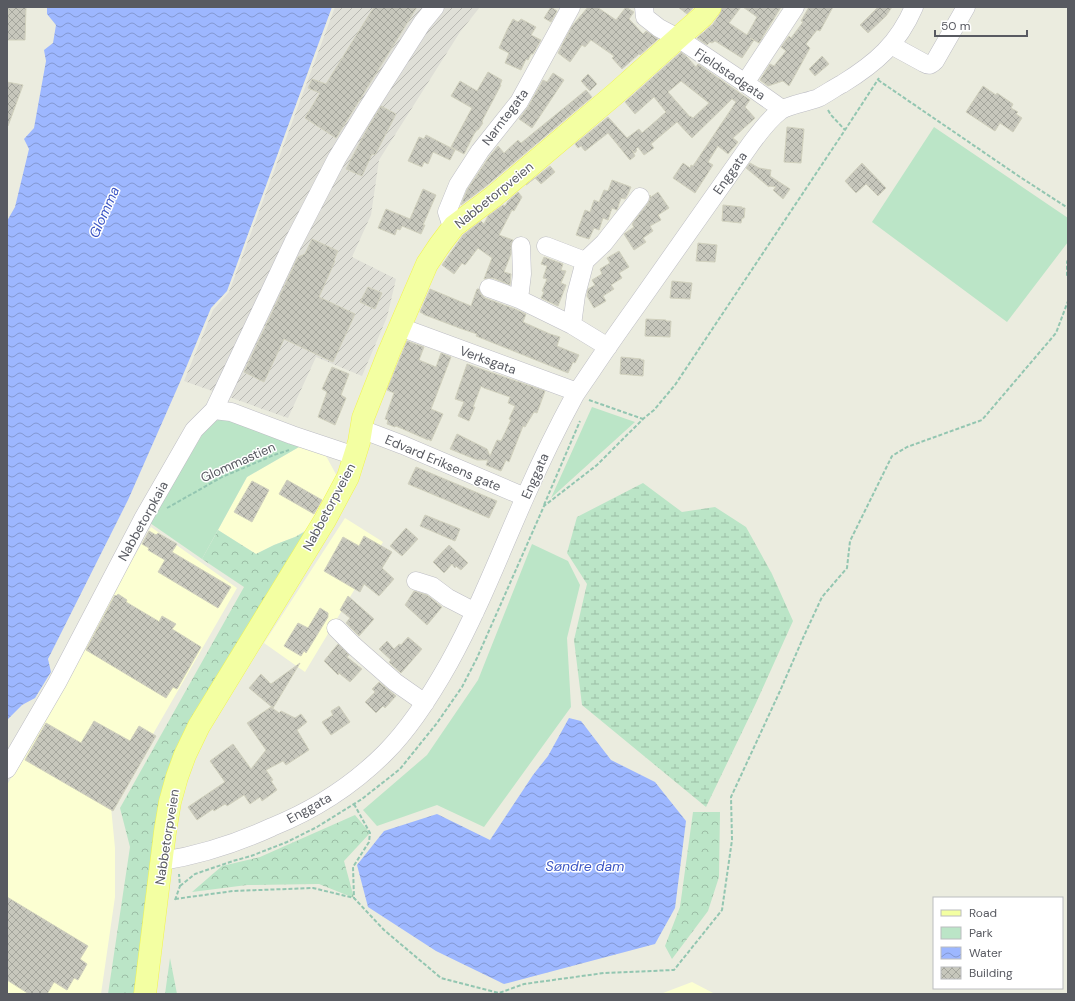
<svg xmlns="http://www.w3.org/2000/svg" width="1075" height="1001" viewBox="0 0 1075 1001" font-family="'DM Sans',sans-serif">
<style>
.commercial{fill:#fcffd2}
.industrial{fill:url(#industrial-furrows)}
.green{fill:#bbe5c7}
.forest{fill:url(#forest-crowns)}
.wetland{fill:url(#wetland-marsh)}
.water{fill:url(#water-waves)}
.building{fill:url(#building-cross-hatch);stroke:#d1d1be;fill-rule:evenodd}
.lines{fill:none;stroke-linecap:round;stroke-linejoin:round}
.minor-casing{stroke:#bdbdc4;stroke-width:19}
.major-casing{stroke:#f2f550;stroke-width:23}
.path{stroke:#93c6b1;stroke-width:2;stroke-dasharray:4 2;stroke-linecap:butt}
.minor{stroke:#fff;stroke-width:18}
.major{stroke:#f3ffa2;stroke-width:22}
.labels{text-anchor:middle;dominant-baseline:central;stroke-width:3;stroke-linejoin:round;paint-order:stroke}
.street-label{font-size:13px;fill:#585a61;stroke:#fff}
.water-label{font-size:14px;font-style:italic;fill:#3d57c5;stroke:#fff}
</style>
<defs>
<pattern id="industrial-furrows" width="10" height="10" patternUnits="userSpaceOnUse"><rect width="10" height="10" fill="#dfdfd7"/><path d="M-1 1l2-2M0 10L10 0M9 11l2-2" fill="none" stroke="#b8b8b2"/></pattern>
<pattern id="forest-crowns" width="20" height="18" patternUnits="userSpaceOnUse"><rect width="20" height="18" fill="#bbe5c7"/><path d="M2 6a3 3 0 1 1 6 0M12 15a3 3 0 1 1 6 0" fill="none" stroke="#9bbda5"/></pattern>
<pattern id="wetland-marsh" width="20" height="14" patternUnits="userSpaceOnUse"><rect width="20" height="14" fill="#bbe5c7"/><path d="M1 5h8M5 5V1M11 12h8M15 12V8" fill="none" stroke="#9bbda5"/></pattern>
<pattern id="water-waves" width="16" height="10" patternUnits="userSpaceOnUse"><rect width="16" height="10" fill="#9db7ff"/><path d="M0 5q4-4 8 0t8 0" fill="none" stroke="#8398d2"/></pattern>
<pattern id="building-cross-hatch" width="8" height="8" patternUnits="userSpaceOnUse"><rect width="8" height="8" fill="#c7c7bc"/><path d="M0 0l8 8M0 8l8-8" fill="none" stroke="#a4a59c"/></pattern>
</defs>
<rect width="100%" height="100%" fill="#ebecdf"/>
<path class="commercial" d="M299 447 326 456 338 478 314 525 295 537 274 545 256 554 218 530 247 477Z
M345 518 383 542 305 672 264 643Z
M151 527 237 588 111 807 115 848V897L101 994H7V785L23 757 98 620Z
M692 982 715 994H662L663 993Z"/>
<path class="industrial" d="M335 7H480L460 32 379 160 371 215 352 257 396 279 387 317 362 376 316 357 288 418 184 381 213 310 229 292Z"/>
<path class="green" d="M934 127 1068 218V242L1007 322 872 222Z
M592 407 635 422 551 498Z
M225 418 299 447 247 477 202 559 150 523 209 423Z
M532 544 568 561 580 585 567 638 571 707 484 827 437 805 377 826 363 810 427 755 478 680Z"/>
<path class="forest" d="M315 526 168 783 155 824 152 866 136 994H108L130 847 120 808 244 587 202 559 218 530 256 554 274 545 295 537Z
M693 812H720L719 877 708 911 672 959 665 946 680 907Z
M355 815 370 833 344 861 354 898 319 884 247 885 192 892 222 866 260 857Z
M170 958 177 994H165Z"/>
<path class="wetland" d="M643 483 682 512 715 507 746 527 772 574 793 621 756 703 706 807 582 705 574 640 587 584 567 553 577 517Z"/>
<path class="water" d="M47 7H332L227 291 211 308 180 382 128 500 48 659 51 672 35 698 22 705 7 720V221L15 207 29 149 24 139 34 128 46 61 44 50 53 43 56 25 47 14Z
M569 718 581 721 611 760 655 782 686 821 675 908 655 944 504 984 436 951 368 907 357 865 384 831 437 814 490 840 533 775 548 756Z"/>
<path class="building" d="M9 7H26L25 40H7L8 8Z
M374 7H417L336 138 305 118 320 93 308 88 312 79 326 84Z
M551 7 557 11 551 22 544 18Z
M588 7H597L616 20 626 7 634 12 629 19 643 34 646 31 658 39 640 55 639 54 622 69 612 58 614 56 591 40 585 47 582 45 570 62 558 53 572 26Z
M678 7H694L687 14Z
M722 7H741L729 23 747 35 757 17 743 7H781L759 43 750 38 754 40 742 58 715 41 712 43 710 42 707 45 697 38 713 24 720 14Z
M809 7H833L820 31 817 30 806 44 810 48 789 86 783 81 768 86 760 80 770 64 774 66 786 51 781 47 789 36 791 38 803 22 801 21Z
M878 7H892L886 16 868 33 860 25Z
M513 19 518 22 521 19 536 27 531 35 541 40 533 54H531L528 60 526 59 521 70 505 63 509 53 499 48 507 30Z
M681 52 687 57 696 67 698 64 750 100 745 107 755 118 733 138 738 142 728 154 718 146 708 162 713 165 695 193 673 178 683 163 690 168 691 165 693 166 736 102 732 99 692 138 677 122 651 144 654 148 644 155 638 147 636 149 637 150 635 153 632 150 635 156 630 160 608 133 585 151 581 146 578 148 575 144 608 117 627 138 639 129 642 133 666 112 654 97 635 114 625 102ZM681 81 709 103 693 118 690 116V117L668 92Z
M822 56 829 64 815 76 809 69Z
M488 72 502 80 500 85H501L483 119 482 122 483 123 478 130H477L474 134 464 154 451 147 472 108 451 96 460 81 477 91Z
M553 73 564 80 532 128 519 119 528 107 543 80 547 82Z
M588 74 597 84 590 91 581 81Z
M7 82 23 85 8 126 7 125Z
M983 86 996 95 997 93 1013 104 1011 108 1018 112 1016 114 1022 118 1013 132 1000 123 995 131 966 112Z
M586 90 592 97 485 187 461 205 467 190 489 157 498 146 504 153 518 140 521 143Z
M381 106 396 114 375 155 372 154 362 176 346 169 366 131Z
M787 127 804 129 801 163 784 162Z
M426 135 455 150 450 160 433 152 428 164 424 162 422 167 408 161 419 137 424 139Z
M750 163 759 168 771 170 770 176 790 189 783 199 773 190 776 187 769 186V187L746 168Z
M862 163 886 188 878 196 866 184 856 193 845 181Z
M550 166 555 172 541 184 535 178 526 185Z
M612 180 631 187 627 196 625 199 621 198 617 210 612 208 608 220 603 218 599 230 594 228 589 239 576 235 585 210 590 212 594 200 599 202 604 190 608 191Z
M423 189 436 195 423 225H425L421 234 402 226 400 230 397 229 395 235 378 228 386 209 410 219Z
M518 192 522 197 514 211 512 210 499 235 513 240 511 246V254L504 272 511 274 510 285 493 278H488L484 279 492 258 478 248 465 265 462 263 454 274 442 265 463 235 481 221 484 224 488 216 503 205 505 206 508 201Z
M658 192 669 208 658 215 661 220 650 226 653 231 643 238 646 242 634 250 624 234 634 227 632 224 648 203 650 199V195L651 197Z
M723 205 742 207V208H745L744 218H742L741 223 722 221Z
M312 239 338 251 334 260 335 261 319 297 355 314 333 362 284 339 264 382 244 372 298 257 305 254Z
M698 243 717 245 715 262 696 261Z
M619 251 629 267 619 273 622 278 611 285 614 289 603 296 606 301 594 308 587 296 588 289 595 285 592 280 602 274 600 269 610 263 607 258Z
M544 257 563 264 561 270 566 271 561 283 566 285 558 306 541 298 544 292 542 291 547 279 543 278 547 266 541 264Z
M672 281 692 283 690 299 670 298Z
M368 287 382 293 375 309 360 302Z
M430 289 471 306 477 289H479L481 294 485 298 515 309 526 314 523 322 550 334 560 337 557 346 579 355 575 363 573 362 568 373 476 336 477 334 462 329 425 315 420 312Z
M646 319 666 320V321H671L670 337 645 336Z
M407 341 424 347 419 360 436 367 441 353 451 357 431 409 443 414 431 441 428 439V440L396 426 395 427 387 424 388 420 385 419 394 393 387 390Z
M621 357 641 359V360H644L643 376 620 374Z
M467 364 545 391 537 413 534 412 525 427 523 426 509 462 506 460 501 471 486 465 488 460H477L450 449 457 434 487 449 490 456 497 440 501 441 511 420 509 419 515 406 508 403 510 397 484 388 481 386 473 407H475L469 421 458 416 464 402 455 399Z
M332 367 349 374 341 395 346 398 335 425 318 417 327 392 322 389Z
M416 467 497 501 489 518 408 484Z
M287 480 322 500 314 514 279 494Z
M252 481 269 490 252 522 234 512Z
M425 515 460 529 455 541 420 526Z
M406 528 418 539 402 556 390 546Z
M149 531 156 535 158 533 177 544 172 552 231 587 218 608 158 572 165 560 148 550 149 548 142 544Z
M364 536 392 552 382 568 394 579 379 596 364 584 360 592 324 571 343 537 359 546Z
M449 545 468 563 461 570 456 566 455 568 452 564 444 573 433 562Z
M414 591 427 595 442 607 427 625 405 605Z
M118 594 127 600 126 602 158 621 159 622 162 616 176 624 172 629 201 647 177 689 173 687 166 698 86 650 115 595 116 596Z
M348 596 374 619 359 636 346 623 350 618 340 610Z
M320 608 328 613V617L306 653 304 651 301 656 284 646 298 623 308 628Z
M408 637 422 649 401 673 389 662 391 660 379 649 387 641 394 649 399 644 401 645Z
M338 644 349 655 347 657 362 669 350 682 339 673 338 675 324 661Z
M300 663 273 708 249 688 261 674 271 684Z
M379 682 396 696 385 708 383 706 376 713 365 702 375 692 372 689Z
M339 706 350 722 331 735 322 722 333 715 331 711Z
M271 707 279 713 281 711 295 718 301 714 307 722 297 730 309 750 286 765 283 761 266 770 273 780 271 781 277 790 262 801 260 797 250 804 244 795 227 806 225 804 214 811 213 809 197 820 188 807 225 782 210 761 233 744 251 769 266 750 247 723Z
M94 721 130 741 139 726 156 736 113 811 25 760 46 723 81 743Z
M7 897 88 946 80 959 87 964 78 980 74 978 67 990 54 982 47 994H29L7 980Z"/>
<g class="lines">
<defs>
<path id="minor" d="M644 7 645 17 659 28 678 38 745 83 782 109
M891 45 924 63C929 66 931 65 935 61L966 7
M745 83 795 7
M454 226 450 221 447 212 458 185 480 151 519 102 571 7
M546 246 585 261
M489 288 519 299 572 325 608 347
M519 299 522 274 521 246
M572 325 576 295 585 261 604 243 640 197
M400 327 577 392
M214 410 293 243 337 158 369 106 422 23 435 7
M361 429 403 445 525 497
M416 581 432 586 448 598 475 612
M336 628 354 646 395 682 425 703
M7 769 57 683 144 517 194 430 214 410 231 412 292 435 355 456
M162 861C200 855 237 843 272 827 314 810 353 785 385 753 411 727 431 695 449 663 479 609 501 551 526 495 541 461 557 428 575 395 581 386 588 376 594 367 608 346 623 325 638 304 675 251 713 198 750 145 759 133 768 120 780 111 787 105 808 102 818 98 826 94 834 88 842 84 876 63 898 44 914 7"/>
<path id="major" d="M145 994 165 832 170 802 177 777 185 755 199 726 325 520 348 477 359 442 363 418 389 352 427 264 439 246 454 226 493 197 614 95 678 38 703 16 710 7"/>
</defs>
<use href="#minor" class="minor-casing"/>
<use href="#major" class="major-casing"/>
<path class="path" d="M878 80 1020 177 1068 208
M828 110 831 115 845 130
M1068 260 1067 262V277H1068
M589 400 643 419
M544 505 580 421
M167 508 222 477 274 455 289 450
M354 804 370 833 369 842 353 867 354 898 384 930 441 978 499 993 524 984 604 973 674 970 722 910 732 840 731 797 780 691 803 638 822 597 847 568 850 541 892 456 907 447 982 420 1056 333 1068 301
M180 886 195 874 233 861 251 856 287 842 317 827 362 799 400 769 437 723 462 687 477 658 544 506 597 465 643 419 654 410 675 385 845 130 879 78
M175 899 233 891 313 888 354 898
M175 900 180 886 179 874"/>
<use href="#minor" class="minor"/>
<use href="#major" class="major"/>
</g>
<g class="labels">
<g class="street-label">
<text transform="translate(730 74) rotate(34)">Fjeldstadgata</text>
<text transform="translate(505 117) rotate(-53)">Narntegata</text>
<text transform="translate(730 173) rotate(-55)">Enggata</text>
<text transform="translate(494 195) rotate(-39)">Nabbetorpveien</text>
<text transform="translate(488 360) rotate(20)">Verksgata</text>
<text transform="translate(238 462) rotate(-24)">Glommastien</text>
<text transform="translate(443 463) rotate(23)">Edvard Eriksens gate</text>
<text transform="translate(535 476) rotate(-66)">Enggata</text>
<text transform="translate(329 507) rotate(-62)">Nabbetorpveien</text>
<text transform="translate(143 521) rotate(-61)">Nabbetorpkaia</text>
<text transform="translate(309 808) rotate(-29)">Enggata</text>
<text transform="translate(167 837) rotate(-81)">Nabbetorpveien</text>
</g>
<g class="water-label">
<text transform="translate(104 212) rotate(-66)">Glomma</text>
<text x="585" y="866">Søndre dam</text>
</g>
</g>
<rect width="1075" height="1001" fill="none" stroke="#585a61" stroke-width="16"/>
<rect x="933" y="897" width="130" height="92" fill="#ffffff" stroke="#bcbdc0"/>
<rect x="941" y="910" width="20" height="6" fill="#f3ffa2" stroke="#bcbdc0"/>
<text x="969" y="917" font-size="12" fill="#585a61">Road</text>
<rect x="941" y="927" width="20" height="12" fill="#bbe5c7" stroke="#bcbdc0"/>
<text x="969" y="937" font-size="12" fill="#585a61">Park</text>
<rect x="941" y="947" width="20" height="12" fill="url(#water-waves)" stroke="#bcbdc0"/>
<text x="969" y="957" font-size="12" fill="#585a61">Water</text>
<rect x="941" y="967" width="20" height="12" fill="url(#building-cross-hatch)" stroke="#bcbdc0"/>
<text x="969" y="977" font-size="12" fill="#585a61">Building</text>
<path d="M935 30v6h92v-6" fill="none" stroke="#585a61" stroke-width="2"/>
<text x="941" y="30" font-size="12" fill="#585a61" stroke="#ffffff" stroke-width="3" paint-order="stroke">50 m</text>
</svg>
